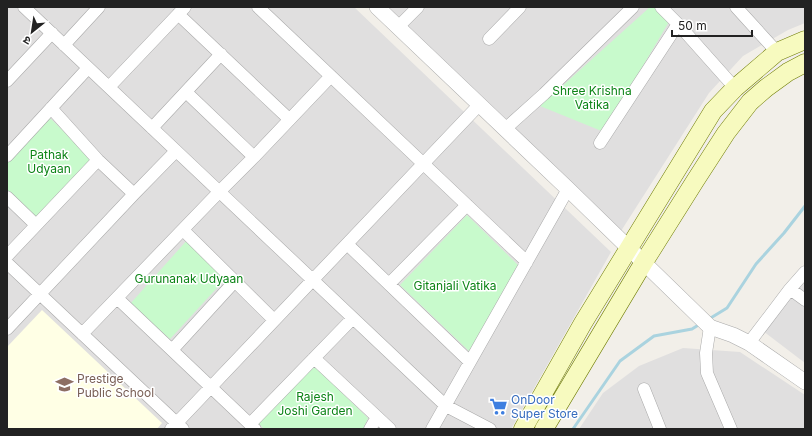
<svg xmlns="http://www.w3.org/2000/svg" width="812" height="436" viewBox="0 0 812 436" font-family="Inter,'Noto Sans Devanagari',sans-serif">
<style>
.residential{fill:#e0dfdf}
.education{fill:#ffffe5}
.park{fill:#c8facc}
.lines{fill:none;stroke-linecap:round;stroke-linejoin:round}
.stream{stroke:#aad3df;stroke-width:3}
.minor-casing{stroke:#a9a9a9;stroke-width:13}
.tertiary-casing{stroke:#a9a9a9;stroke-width:16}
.secondary-casing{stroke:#707d05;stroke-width:19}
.minor{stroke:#fff;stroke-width:12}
.tertiary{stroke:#fff;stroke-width:15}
.secondary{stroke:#f7fabf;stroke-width:18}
.labels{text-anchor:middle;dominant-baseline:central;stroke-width:3;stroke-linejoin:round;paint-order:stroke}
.park-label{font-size:12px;fill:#0c8416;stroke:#fff}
.education-label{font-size:12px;fill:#785e54;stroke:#fff;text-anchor:start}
.shop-label{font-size:12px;fill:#366cbe;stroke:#fff;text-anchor:start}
</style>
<rect width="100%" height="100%" fill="#f2efe9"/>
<path class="residential" d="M7 7H354L611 252 511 429H7Z
M386 7H805V23L788 30 743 56 709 93 621 231Z
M805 281V363L763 331Z
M683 348 740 352 805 395V429H579L603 393 639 366Z"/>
<path class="education" d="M42 310 162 423 157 429H7V347Z"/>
<path class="park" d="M650 7H656L670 20 604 132 540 106Z
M50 118 92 159 35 218 7 191V161Z
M467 215 519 266 469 351 400 285Z
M189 238 228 276 170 339 130 304Z
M314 366 368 418 363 429H264L258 423Z"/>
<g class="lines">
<path class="stream" d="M709 319 727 308 756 264 784 233 805 206
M573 429 620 361 654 336 692 329 700 324"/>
<defs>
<path id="minor" d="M24 7 446 406 490 429
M258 7 527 262
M661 7 678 24 735 88
M736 7 777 52
M178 14 289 119
M398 27 418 7
M489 39 520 7
M64 45 99 7
M7 81 52 33
M109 87 185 7
M186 92 254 157
M51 108 98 160 134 194
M152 128 221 54
M505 129 544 94 633 7
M600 143 678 24
M7 156 88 68
M7 197 36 225
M183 230 274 320
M347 244 470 362
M7 256 98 160
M7 263 183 429
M389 284 467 205
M790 289 805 300
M117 298 255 429
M710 327 706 353 707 373 731 429
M7 329 134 194 176 151
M82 334 219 192 254 157 331 76
M749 343 790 289 805 272
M172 350 235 281
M314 358 390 429
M644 389 660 429
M250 424 353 318
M171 429 480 104
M370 429 377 417
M432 429 568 189"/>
<path id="tertiary" d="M377 7 568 189 710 327 733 335 749 343 805 382"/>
<path id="secondary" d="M523 429 583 323 713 111 735 88 777 52 805 40
M544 429 644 262 695 181 726 133 750 102 766 88 788 72 805 63"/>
</defs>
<use href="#minor" class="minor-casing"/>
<use href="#tertiary" class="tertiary-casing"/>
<use href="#secondary" class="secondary-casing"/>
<use href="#minor" class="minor"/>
<use href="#tertiary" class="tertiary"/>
<use href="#secondary" class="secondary"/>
</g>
<defs>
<symbol id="school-bare" viewBox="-9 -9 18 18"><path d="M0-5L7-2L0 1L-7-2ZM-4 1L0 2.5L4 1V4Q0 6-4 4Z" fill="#8d6e63" stroke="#fff" stroke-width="2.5" paint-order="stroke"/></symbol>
<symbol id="supermarket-bare" viewBox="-9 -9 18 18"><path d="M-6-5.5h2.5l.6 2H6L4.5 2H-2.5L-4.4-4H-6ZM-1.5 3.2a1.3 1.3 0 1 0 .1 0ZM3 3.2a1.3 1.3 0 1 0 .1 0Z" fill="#3f7fe0" stroke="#fff" stroke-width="2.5" paint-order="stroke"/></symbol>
</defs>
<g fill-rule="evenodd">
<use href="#school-bare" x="52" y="372" width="25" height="25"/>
<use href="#supermarket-bare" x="486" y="394" width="25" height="25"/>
</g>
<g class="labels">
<g class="park-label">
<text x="592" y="90">Shree Krishna<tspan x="592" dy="14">Vatika</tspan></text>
<text x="49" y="154">Pathak<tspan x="49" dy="14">Udyaan</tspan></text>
<text x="189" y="278">Gurunanak Udyaan</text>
<text x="455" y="285">Gitanjali Vatika</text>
<text x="315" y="396">Rajesh<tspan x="315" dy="14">Joshi Garden</tspan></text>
</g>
<g class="education-label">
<text x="77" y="378">Prestige<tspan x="77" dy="14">Public School</tspan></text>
</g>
<g class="shop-label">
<text x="511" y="399">OnDoor<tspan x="511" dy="14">Super Store</tspan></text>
</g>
</g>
<rect width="812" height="436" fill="none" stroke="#222222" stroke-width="16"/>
<g transform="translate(32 32) rotate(210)" stroke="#ffffff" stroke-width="3" paint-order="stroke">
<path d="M0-3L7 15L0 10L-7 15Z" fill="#222222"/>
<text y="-6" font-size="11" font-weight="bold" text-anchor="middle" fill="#222222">उ</text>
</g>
<path d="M672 30v6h80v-6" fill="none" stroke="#222222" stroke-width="2"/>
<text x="678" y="30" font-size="12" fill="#222222" stroke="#ffffff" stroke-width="3" paint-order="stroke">50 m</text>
</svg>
